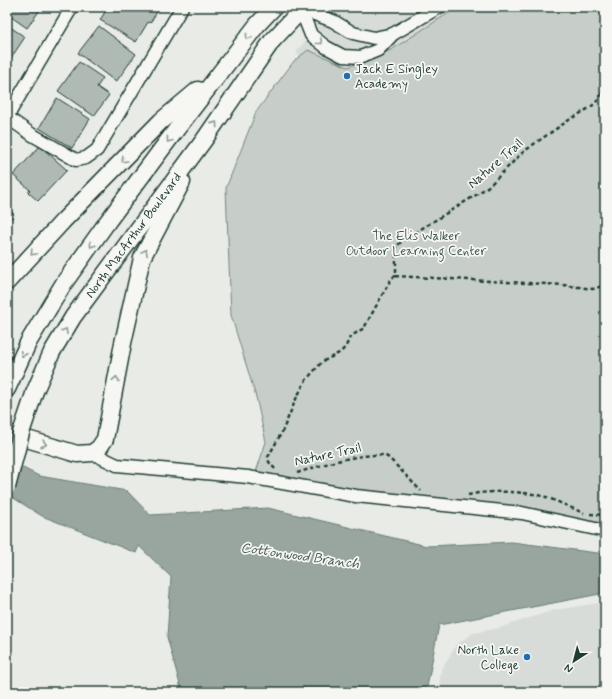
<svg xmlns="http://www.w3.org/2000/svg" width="612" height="699" viewBox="0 0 612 699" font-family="Mynerve,sans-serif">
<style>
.built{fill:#d8dcd8}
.green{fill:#c7cec9;stroke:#73867e}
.water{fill:#99a6a0;stroke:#687c75}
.building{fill:#b0bab5;stroke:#1f3d34}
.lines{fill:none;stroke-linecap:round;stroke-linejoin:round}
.minor-casing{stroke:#1f3d34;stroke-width:15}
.major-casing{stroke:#1f3d34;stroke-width:19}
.path{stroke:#1f3d34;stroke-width:2.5;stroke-dasharray:4 3;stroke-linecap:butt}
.minor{stroke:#f6f6f2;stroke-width:12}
.major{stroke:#f6f6f2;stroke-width:16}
.major-bridge-casing{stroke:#1f3d34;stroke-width:19;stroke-linecap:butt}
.major-bridge{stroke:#f6f6f2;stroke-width:16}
.oneway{stroke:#8a9a93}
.poi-dot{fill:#1f6fb2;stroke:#f6f6f2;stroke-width:1.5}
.labels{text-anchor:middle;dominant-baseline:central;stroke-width:3.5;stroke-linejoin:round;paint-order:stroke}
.poi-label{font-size:13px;fill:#1f3d34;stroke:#f6f6f2;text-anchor:start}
.street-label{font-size:13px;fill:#1f3d34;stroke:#f6f6f2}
.park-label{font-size:13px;fill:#415a52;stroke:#f6f6f2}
.water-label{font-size:14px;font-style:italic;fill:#445c54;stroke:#f6f6f2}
</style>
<rect width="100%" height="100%" fill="#e9ebe7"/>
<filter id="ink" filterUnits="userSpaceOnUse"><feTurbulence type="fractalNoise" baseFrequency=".025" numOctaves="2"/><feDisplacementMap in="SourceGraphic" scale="8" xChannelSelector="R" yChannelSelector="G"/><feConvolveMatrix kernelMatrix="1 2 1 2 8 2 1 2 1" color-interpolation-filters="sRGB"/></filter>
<g filter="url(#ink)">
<path class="built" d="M333 7H478L341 99 296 52Z
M605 602V692H438L441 670 456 645 473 633 499 628 554 610Z"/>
<path class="green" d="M458 7H605V531L254 478 266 442 256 397 231 315 226 188 256 112 294 61 308 50 348 67 391 50Z"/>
<path class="water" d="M7 460 39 476 127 491 150 515 268 508 427 546 512 542 605 554V593L439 625 426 692H182L167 637 171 577 139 546 136 553 42 516 7 494Z"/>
<path class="building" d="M7 7H42L27 28 7 14Z
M108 7H148L157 12 150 23 148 22 136 42 100 20Z
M7 25 25 37 7 64Z
M99 26 136 54 116 82 78 53Z
M79 62 103 78 97 87 109 95 94 116 58 91Z
M57 98 90 119 72 148 39 128Z
M40 146 67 170 38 201 28 192 30 190 13 175Z
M7 209 14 214 7 225Z"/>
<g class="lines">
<defs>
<path id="minor" d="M300 7 311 35 326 47 343 56 361 57 378 50 393 34 439 7
M301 9 333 21 353 33 374 38 393 34
M7 117 31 134 76 160 86 158 97 150 182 7
M7 117 72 7
M92 453 117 465 248 477 356 496 522 513 605 531"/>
<g id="major">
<path d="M7 282 63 221 161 121 198 90"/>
<path d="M7 389 29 341 64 283 108 221 176 130 257 25 274 7"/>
<path id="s1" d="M35 391 52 352 73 317 204 140 272 41 304 7"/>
<path d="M7 433 77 454 92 453 99 448 105 439 123 343 142 258 182 182"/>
</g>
</defs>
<use href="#minor" class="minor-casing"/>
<use href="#major" class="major-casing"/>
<path class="path" d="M605 45V48
M395 276 563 285 593 289 605 285
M275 469 269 462 268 457 282 432 296 399 306 380 322 362 341 352 346 346 350 337 364 328 390 281 396 274V247L403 240 476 195 490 185 521 154 534 144 569 120 591 107 600 98 605 83
M297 473C325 464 355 454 384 455L389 458 421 491
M468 495C488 490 527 491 546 497 559 502 571 508 584 513
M590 514 605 515"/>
<use href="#minor" class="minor"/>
<use href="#major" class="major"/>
<defs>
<path id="major-bridge" d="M7 487 21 433 35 391"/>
</defs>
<use href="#major-bridge" class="major-bridge-casing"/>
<use href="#major-bridge" class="major-bridge"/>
</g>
<defs><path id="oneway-chevron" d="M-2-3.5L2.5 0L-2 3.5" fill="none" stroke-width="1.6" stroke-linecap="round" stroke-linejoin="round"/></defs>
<g class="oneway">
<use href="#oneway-chevron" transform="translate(248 37) rotate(128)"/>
<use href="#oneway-chevron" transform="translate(320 42) rotate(39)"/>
<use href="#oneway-chevron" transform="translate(215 124) rotate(-55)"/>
<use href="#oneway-chevron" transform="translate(169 140) rotate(127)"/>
<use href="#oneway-chevron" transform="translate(124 160) rotate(134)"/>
<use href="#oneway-chevron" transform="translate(92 245) rotate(124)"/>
<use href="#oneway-chevron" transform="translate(145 252) rotate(-62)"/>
<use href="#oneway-chevron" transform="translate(33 253) rotate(133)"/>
<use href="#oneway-chevron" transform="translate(65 331) rotate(-59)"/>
<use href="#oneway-chevron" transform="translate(23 354) rotate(115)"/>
<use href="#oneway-chevron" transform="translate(116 379) rotate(-79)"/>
<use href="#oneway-chevron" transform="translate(44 444) rotate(17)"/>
</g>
</g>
<g class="poi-dot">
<circle cx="347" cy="76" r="4"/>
<circle cx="527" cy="657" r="4"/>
</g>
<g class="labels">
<g class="poi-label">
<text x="355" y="69">Jack E Singley<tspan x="355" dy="15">Academy</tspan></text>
<text x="519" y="650" text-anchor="end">North Lake<tspan x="519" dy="15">College</tspan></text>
</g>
<g class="street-label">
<text transform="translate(496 164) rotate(-41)">Nature Trail</text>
<text stroke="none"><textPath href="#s1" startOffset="185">North MacArthur Boulevard</textPath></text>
<text transform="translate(328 455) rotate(-12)">Nature Trail</text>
</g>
<g class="park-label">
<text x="416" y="236">The Elis Walker<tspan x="416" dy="15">Outdoor Learning Center</tspan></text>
</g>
<g class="water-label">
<text transform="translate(300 556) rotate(8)">Cottonwood Branch</text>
</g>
</g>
<rect width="612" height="699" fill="none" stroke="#f6f6f2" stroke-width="24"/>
<rect x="12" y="12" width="588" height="675" fill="none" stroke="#1f3d34" stroke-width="1.5" filter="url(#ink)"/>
<g transform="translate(574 661) rotate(216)" stroke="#f6f6f2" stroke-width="3" paint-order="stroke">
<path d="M0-3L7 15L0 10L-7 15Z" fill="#1f3d34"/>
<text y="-6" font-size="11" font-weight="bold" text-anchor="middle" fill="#1f3d34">N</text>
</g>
</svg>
